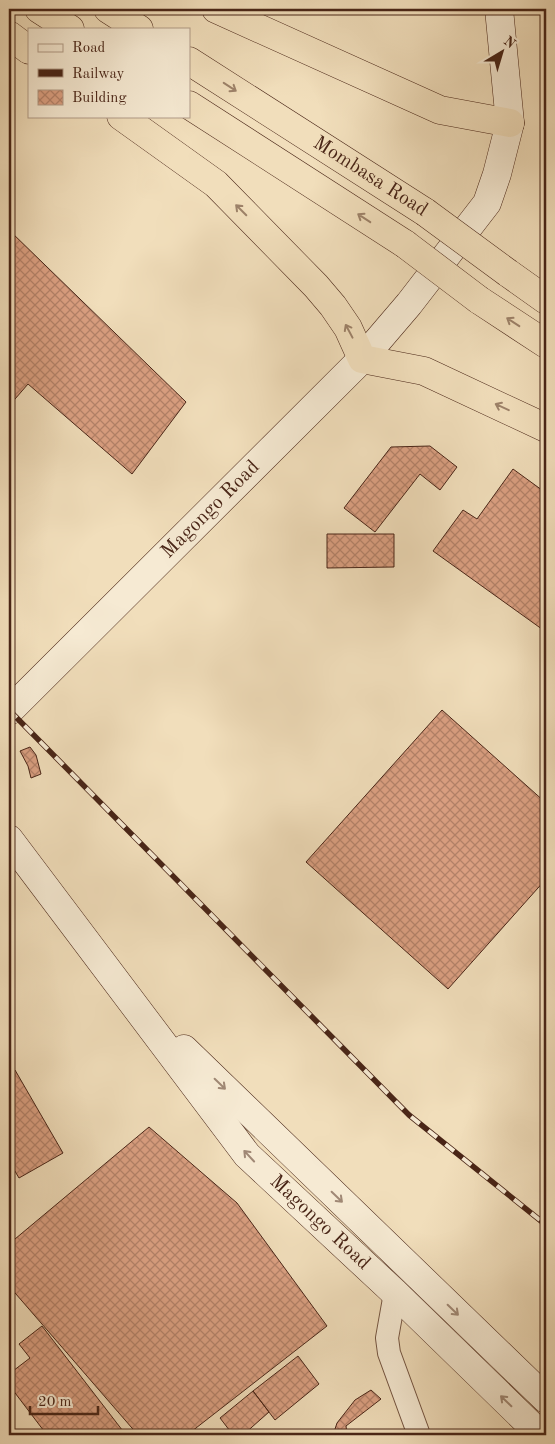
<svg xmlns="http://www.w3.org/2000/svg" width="555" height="1444" viewBox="0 0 555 1444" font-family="'Old Standard TT',serif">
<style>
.building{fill:url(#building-cross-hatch);stroke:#492517}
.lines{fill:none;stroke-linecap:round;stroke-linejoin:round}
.minor-casing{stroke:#735340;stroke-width:24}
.secondary-casing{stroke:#492517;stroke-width:29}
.trunk-casing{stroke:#492517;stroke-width:29}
.minor{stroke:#f6ead3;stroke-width:22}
.secondary{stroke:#f6ead3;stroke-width:28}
.trunk{stroke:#f1debb;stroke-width:28}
.rail-casing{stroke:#492517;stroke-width:5.5}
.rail{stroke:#f6ead3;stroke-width:4;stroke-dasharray:11;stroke-linecap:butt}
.trunk-bridge-casing{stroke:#492517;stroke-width:29;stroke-linecap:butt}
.trunk-bridge{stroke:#f1debb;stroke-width:28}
.oneway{stroke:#9d8269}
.oneway2{stroke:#a08875}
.labels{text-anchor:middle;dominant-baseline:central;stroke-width:5;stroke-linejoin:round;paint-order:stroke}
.street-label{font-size:20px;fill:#492517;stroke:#f6ead3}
</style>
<defs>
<pattern id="building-cross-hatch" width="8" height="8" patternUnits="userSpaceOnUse" patternTransform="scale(1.25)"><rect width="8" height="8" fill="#dba082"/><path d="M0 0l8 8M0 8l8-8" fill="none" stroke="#b48269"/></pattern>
</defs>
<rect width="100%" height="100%" fill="#f1debb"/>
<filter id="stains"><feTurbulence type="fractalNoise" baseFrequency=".004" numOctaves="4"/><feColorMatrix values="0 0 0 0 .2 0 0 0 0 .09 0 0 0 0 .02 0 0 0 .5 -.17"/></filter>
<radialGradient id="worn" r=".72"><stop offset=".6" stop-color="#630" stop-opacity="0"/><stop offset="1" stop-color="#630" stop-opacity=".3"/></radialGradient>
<path class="building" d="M9 230 186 402 132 474 28 384 9 406Z
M430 446 457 467 440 490 420 474 375 532 344 508 391 447Z
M513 469 546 493V632L433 551 463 510 477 519Z
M327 534H394V567L327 568Z
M442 710 546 803V879L448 989 306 862Z
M30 747 36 755 41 774 31 778 28 766 20 751Z
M15 1070 63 1153 19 1178 9 1161V1073Z
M149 1127 237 1203 327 1326 187 1435H138L9 1286V1244Z
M42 1326 126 1435H47L9 1385V1374L30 1358 19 1344Z
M298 1356 319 1384 275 1420 253 1391Z
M371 1390 381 1399 346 1426 347 1435H333L337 1423 355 1400Z
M253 1391 269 1412 243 1435H233L220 1418Z"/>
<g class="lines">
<defs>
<path id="minor" d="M395 1293 387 1338 389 1353 419 1435"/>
<g id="secondary">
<path id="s1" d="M9 711 362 359 409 304 487 203 497 174 510 123 499 9"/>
<path id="s2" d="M9 839 247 1155 395 1293 541 1435"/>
<path d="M184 1049 546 1399"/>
</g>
<g id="trunk">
<path d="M39 9 70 29"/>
<path d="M108 9 139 29"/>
<path d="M216 9 440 110 510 123"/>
<path d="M9 35 29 50"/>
<path id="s3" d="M189 61 425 212"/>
<path d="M189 105 405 244"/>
<path d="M121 116 216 184 316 286 333 306 348 328 362 359 424 371 546 428"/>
<path d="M508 273 546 300"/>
<path d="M479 300 546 344"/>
</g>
</defs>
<use href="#minor" class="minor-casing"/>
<use href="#secondary" class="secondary-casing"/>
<use href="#trunk" class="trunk-casing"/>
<use href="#minor" class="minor"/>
<use href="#secondary" class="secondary"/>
<use href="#trunk" class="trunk"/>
<defs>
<path id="rail" d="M9 710 409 1115 546 1225"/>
</defs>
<use href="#rail" class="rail-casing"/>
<use href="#rail" class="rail"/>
<defs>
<path id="trunk-bridge" d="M425 212 508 273
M405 244 479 300"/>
</defs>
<use href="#trunk-bridge" class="trunk-bridge-casing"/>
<use href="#trunk-bridge" class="trunk-bridge"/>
</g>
<defs><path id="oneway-shaft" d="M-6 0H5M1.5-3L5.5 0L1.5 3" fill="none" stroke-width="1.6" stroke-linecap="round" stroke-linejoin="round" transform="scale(1.25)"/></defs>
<g class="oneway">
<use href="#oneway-shaft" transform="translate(230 87) rotate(33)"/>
<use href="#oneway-shaft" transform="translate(241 210) rotate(-135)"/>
<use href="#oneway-shaft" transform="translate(364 218) rotate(-147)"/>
<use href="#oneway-shaft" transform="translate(513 322) rotate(-147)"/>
<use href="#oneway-shaft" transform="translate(349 331) rotate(-118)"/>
<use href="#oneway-shaft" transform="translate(502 407) rotate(-155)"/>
</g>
<g class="oneway2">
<use href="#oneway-shaft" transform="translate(220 1084) rotate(44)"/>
<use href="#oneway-shaft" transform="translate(249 1156) rotate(-133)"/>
<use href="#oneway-shaft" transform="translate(337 1197) rotate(44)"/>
<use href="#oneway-shaft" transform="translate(453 1310) rotate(44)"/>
<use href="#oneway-shaft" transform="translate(506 1401) rotate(-136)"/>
</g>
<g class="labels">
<g class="street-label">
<text stroke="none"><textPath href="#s3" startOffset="215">Mombasa Road</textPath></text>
<text stroke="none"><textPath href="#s1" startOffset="285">Magongo Road</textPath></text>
<text stroke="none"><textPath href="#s2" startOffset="495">Magongo Road</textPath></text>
</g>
</g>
<rect width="555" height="1444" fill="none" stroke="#f1debb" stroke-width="30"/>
<rect x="10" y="10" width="535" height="1424" fill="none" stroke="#492517" stroke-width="2.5"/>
<rect x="15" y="15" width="525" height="1414" fill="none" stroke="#492517"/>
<rect x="28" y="28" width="162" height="90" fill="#f6ead3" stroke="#b19b88"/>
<rect x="38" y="44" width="25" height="8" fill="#f6ead3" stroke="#b19b88"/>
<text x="72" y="52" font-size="15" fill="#492517">Road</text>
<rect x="38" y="69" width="25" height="8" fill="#492517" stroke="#b19b88"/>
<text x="72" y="78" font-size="15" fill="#492517">Railway</text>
<rect x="38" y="90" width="25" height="15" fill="url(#building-cross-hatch)" stroke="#b19b88"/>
<text x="72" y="102" font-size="15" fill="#492517">Building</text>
<g transform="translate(502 52) rotate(38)" stroke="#f6ead3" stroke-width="4" paint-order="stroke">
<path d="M0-4L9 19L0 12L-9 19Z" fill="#492517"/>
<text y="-8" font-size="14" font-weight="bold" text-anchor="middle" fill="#492517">N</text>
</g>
<path d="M30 1406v8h68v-8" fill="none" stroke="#492517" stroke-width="2.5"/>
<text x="38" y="1406" font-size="15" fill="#492517" stroke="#f6ead3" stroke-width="4" paint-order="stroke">20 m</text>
<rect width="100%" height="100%" filter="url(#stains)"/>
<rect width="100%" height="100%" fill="url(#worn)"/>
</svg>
